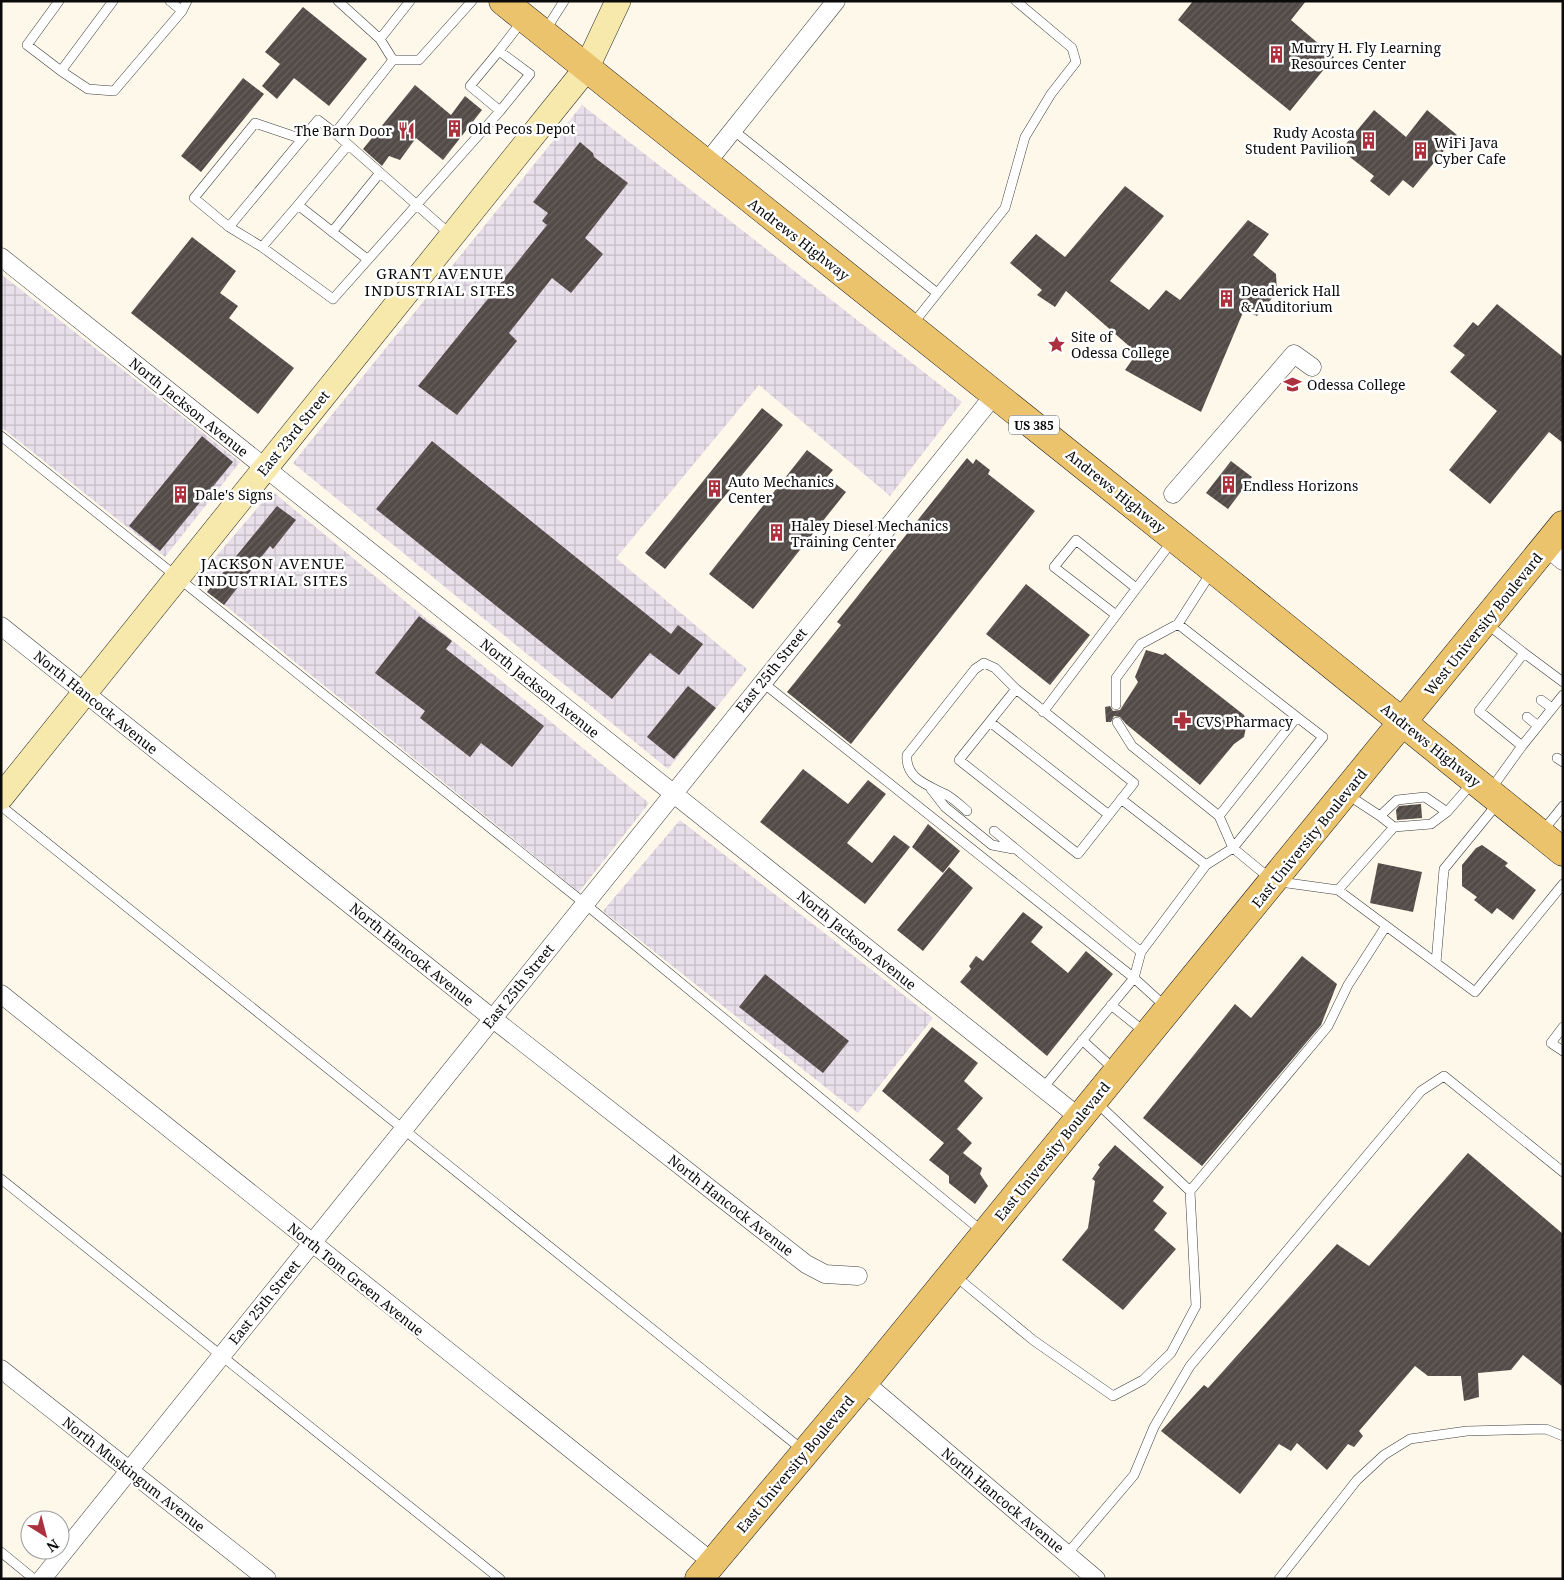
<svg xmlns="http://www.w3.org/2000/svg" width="1564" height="1580" viewBox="0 0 1564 1580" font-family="'Noto Serif',serif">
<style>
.industrial{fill:url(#industrial-grid)}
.building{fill:url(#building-hatch)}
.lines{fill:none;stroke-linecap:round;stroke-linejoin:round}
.lane-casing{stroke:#3d3d3d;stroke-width:10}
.street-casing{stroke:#3d3d3d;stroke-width:19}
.secondary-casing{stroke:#2c2c2c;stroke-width:26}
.primary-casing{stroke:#1b1b1b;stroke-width:29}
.lane{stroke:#fff;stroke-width:9}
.street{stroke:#fff;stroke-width:18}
.secondary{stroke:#f7e9ab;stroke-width:25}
.primary{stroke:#ebc36c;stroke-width:28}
.labels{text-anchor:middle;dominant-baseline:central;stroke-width:5;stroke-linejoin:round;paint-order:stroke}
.shield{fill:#fff;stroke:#545454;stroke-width:1}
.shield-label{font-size:12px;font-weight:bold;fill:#0a0a0a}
.poi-label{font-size:14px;fill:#0a0a0a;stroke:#fff;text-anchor:start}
.street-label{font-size:14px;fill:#0a0a0a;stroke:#fff}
.neighbourhood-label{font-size:15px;letter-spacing:1px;fill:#0a0a0a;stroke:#fff}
</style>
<defs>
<pattern id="industrial-grid" width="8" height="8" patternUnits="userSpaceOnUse" patternTransform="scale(1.25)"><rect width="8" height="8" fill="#e7dfe9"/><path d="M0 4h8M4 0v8" fill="none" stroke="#c5bec6"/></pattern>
<pattern id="building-hatch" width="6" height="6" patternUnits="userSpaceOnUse" patternTransform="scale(1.25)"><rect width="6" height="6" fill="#524b48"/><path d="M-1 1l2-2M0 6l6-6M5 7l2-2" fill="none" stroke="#66605e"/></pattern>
</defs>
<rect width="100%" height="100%" fill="#fdf8ea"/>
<path class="industrial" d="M582 105 962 402 890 496 759 385 616 558 747 669 668 769 293 463Z
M1 274 240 462 165 557 1 427Z
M272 491 649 803 579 892 195 581Z
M680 820 933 1018 858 1113 603 911Z"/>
<path class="building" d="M1193 1H1306L1291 20 1334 57 1290 111 1178 20Z
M303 7 367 59 329 106 294 78 277 99 262 86 280 64 265 52Z
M243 78 264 94 201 172 181 156Z
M415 85 451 115 465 96 482 110 443 160 416 138 400 160 389 156 382 166 363 149Z
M1374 110 1406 137 1427 110 1457 135 1413 188 1403 180 1389 196 1370 181 1374 176 1341 150Z
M580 142 593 153 594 157 628 183 585 238 603 254 571 293 552 278 509 333 517 341 457 415 418 386 547 225 542 221 548 213 533 202Z
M1125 186 1164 216 1110 281 1149 310 1166 290 1180 300 1248 220 1269 234 1253 255 1276 274 1277 292 1257 316 1244 310 1201 412 1125 370 1137 353 1066 291 1055 307 1037 295 1042 290 1010 263 1036 234 1065 257Z
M192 237 236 271 220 293 238 306 229 318 294 368 258 414 131 313Z
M1497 304 1563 357V443L1549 432 1490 504 1449 470 1497 411 1450 372 1465 355 1453 346 1473 322 1478 326Z
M762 408 783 425 665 569 645 553Z
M202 436 233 462 160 551 129 526Z
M432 441 671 634 678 625 703 644 679 675 650 653 612 699 376 509Z
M807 450 833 470 827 477 846 492 753 609 709 574Z
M967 458 973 464 976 459 990 470 988 474 1035 511 851 744 787 692 841 625 837 622Z
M1231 461 1252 477 1228 509 1206 493Z
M277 506 296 520 273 549 270 546 224 605 207 592Z
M1026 584 1090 635 1050 685 986 634Z
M419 616 452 641 446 649 544 726 512 767 481 743 470 757 420 718 425 711 375 673Z
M1146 650 1163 655 1165 653 1244 715 1247 722 1244 737 1234 744 1200 785 1126 724 1120 717 1114 716 1111 722H1106L1105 707 1110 706 1113 711 1120 710 1138 682 1135 677Z
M688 686 716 708 674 759 647 737Z
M803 769 848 804 868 780 886 794 847 843 872 863 894 835 910 847 865 904 760 822Z
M1421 804 1422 818 1397 820 1396 810 1399 806Z
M928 824 960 851 943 873 912 847Z
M1482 845 1508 863 1505 866 1536 890 1513 920 1497 908 1492 914 1474 900 1477 897 1462 886V865L1476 848Z
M1378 863 1422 872 1413 912 1370 903Z
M949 867 973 888 923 951 897 930Z
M1023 912 1043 927 1031 942 1068 973 1086 951 1113 974 1047 1056 960 982 971 969 969 966 976 956 983 961Z
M1302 956 1337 984 1321 1025 1202 1166 1143 1118 1235 1004 1251 1018Z
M765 974 849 1041 823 1073 739 1007Z
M932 1027 978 1063 964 1081 983 1098 957 1129 972 1143 963 1153 982 1168 980 1174 988 1186 975 1204 949 1183V1176L929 1160 944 1143 882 1091Z
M1115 1145 1164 1187 1153 1201 1167 1213 1154 1230 1176 1249 1123 1310 1062 1260 1088 1228 1095 1181 1092 1179 1100 1167 1098 1165Z
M1468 1153 1563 1234V1387L1523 1355 1511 1370 1478 1373 1479 1397 1464 1401 1461 1376H1428L1415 1366 1359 1431 1363 1436 1354 1447 1348 1444 1327 1470 1297 1443 1291 1451 1279 1444 1240 1494 1161 1431 1204 1385 1208 1388 1337 1244 1369 1266Z"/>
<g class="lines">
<defs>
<path id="lane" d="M59 1 27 45 61 71 113 1
M170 1 182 11
M338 1 380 39 410 1
M545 31 564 1
M380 39 393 60H419L472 1
M499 51 522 21
M393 60 335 133 451 235
M61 71 88 89 114 91 182 11 187 1
M733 130 937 293
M335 133 318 120 229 227 262 247 333 299 500 111 530 74 499 51 470 86 500 111
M348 145 298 205 367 259
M229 227 194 198 255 123 302 139
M332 232 379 174
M262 247 298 205
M912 325 1005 208 1025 137 1051 94 1076 62 1072 48 1016 1
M1 436 584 903 983 1232
M1116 615 1054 567 1076 540 1136 588
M1487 624 1524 653
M762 682 1134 978 1043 1088
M1563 682 1524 653 1479 711 1522 746 1563 695
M1016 689 1134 783 1078 854 959 760Z
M1541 700 1552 708
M1116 705V678L1141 644 1178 624 1212 571
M1043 712 1173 540
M1527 717 1538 726
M990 722 1109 815
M1117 722 1132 746 1219 816 1297 717 1178 624
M1557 758 1563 762
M931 789 945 807 992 845 1013 849
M1491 789 1522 746
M1348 795 1380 816 1397 800 1425 797 1447 812
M1121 799 1206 865 1141 952 1134 978 1167 1008
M1 806 804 1451
M967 811C960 805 953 798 945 794 927 785 905 778 907 755L975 669 984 663 995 668 1016 689
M1219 816 1233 848 1273 881 1338 890 1394 827
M1380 816 1394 827 1431 824 1447 812 1473 782
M994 831 1141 952
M1542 832 1563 806
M1206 865 1233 848 1323 737 1297 717
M1338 890 1475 992 1563 884
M1436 963 1444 869 1498 803
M1111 1005 1146 1033
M1563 1027 1551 1043 1563 1051
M1082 1040 1115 1070
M1096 1102 1190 1191
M1 1179 500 1579
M954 1275 1033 1340 1113 1396 1143 1380 1171 1353 1196 1306 1190 1191 1328 1026 1348 985 1386 926
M1 1552 34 1579
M1067 1554 1134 1475 1154 1427 1190 1366 1421 1091 1444 1076 1563 1172
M1279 1579 1357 1480 1384 1455 1410 1439 1467 1431 1546 1429 1563 1436"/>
<path id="street" d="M705 165 836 1
M1 257 1080 1118
M1173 494 1294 354 1312 367
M1546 547 1563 561
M1 626 492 1018 806 1264 825 1274 858 1276
M1 994 712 1562
M1 1369 267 1579
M864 1382 1096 1579
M42 1579 995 394"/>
<path id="secondary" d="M1 797 586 69 618 1"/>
<path id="primary" d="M503 1 1213 569 1563 852
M699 1579 864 1382 1563 525"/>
</defs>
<use href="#lane" class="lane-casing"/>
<use href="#street" class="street-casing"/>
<use href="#secondary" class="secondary-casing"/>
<use href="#primary" class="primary-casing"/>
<use href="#lane" class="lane"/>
<use href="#street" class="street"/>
<use href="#secondary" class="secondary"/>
<use href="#primary" class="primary"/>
</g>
<defs>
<symbol id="building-bare" viewBox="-9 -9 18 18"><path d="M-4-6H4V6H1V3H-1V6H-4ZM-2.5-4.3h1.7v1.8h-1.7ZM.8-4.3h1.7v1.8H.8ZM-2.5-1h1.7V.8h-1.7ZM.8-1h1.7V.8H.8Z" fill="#ac313f" stroke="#fff" stroke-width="2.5" paint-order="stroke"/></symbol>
<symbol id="restaurant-bare" viewBox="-9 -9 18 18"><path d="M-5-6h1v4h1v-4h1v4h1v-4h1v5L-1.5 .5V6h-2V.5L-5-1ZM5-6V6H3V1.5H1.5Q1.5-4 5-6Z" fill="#ac313f" stroke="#fff" stroke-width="2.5" paint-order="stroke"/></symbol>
<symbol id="sight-bare" viewBox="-9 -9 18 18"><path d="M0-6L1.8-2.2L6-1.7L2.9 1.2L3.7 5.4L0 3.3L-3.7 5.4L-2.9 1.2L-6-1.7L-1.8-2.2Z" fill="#ac313f" stroke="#fff" stroke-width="2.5" paint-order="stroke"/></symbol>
<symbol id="university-bare" viewBox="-9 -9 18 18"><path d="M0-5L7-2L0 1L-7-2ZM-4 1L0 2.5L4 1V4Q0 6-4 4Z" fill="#ac313f" stroke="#fff" stroke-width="2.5" paint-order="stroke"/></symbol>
<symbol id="pharmacy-bare" viewBox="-9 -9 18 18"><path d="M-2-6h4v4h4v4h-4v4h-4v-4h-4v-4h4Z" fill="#ac313f" stroke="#fff" stroke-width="2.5" paint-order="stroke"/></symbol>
</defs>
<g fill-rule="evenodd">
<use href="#building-bare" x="1264" y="42" width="25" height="25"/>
<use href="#building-bare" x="442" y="116" width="25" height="25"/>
<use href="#restaurant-bare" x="394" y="118" width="25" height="25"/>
<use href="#building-bare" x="1356" y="128" width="25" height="25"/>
<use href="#building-bare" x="1408" y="138" width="25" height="25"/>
<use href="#building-bare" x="1214" y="286" width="25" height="25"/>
<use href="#sight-bare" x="1044" y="332" width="25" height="25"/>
<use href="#university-bare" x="1280" y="372" width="25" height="25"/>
<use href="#building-bare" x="1216" y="472" width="25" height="25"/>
<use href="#building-bare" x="702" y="476" width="25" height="25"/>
<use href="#building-bare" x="168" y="482" width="25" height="25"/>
<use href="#building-bare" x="764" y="520" width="25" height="25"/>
<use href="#pharmacy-bare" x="1170" y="708" width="25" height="25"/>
</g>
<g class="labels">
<rect class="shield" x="1009" y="415.5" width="50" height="19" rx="4"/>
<g class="shield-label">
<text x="1034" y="425">US 385</text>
</g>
<g class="poi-label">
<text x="1291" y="47">Murry H. Fly Learning<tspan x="1291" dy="16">Resources Center</tspan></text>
<text x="468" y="128">Old Pecos Depot</text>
<text x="392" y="130" text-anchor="end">The Barn Door</text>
<text x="1355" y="132" text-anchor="end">Rudy Acosta<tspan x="1355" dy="16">Student Pavilion</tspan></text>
<text x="1434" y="142">WiFi Java<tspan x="1434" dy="16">Cyber Cafe</tspan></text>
<text x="1241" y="290">Deaderick Hall<tspan x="1241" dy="16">&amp; Auditorium</tspan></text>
<text x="1071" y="336">Site of<tspan x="1071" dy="16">Odessa College</tspan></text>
<text x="1307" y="384">Odessa College</text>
<text x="728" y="481">Auto Mechanics<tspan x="728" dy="16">Center</tspan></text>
<text x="1243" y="485">Endless Horizons</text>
<text x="195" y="494">Dale's Signs</text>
<text x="791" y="525">Haley Diesel Mechanics<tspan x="791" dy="16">Training Center</tspan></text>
<text x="1196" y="721">CVS Pharmacy</text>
</g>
<g class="street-label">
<text transform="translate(799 239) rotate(38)">Andrews Highway</text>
<text transform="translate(189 407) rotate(39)">North Jackson Avenue</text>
<text transform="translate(293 433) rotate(-51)">East 23rd Street</text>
<text transform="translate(1116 491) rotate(39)">Andrews Highway</text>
<text transform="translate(1483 624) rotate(-51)">West University Boulevard</text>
<text transform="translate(771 670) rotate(-51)">East 25th Street</text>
<text transform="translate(540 688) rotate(39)">North Jackson Avenue</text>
<text transform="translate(96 702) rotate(39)">North Hancock Avenue</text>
<text transform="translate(1431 745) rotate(39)">Andrews Highway</text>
<text transform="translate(1309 838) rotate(-51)">East University Boulevard</text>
<text transform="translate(857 940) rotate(39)">North Jackson Avenue</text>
<text transform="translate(412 954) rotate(39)">North Hancock Avenue</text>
<text transform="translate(518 986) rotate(-51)">East 25th Street</text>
<text transform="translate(1052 1151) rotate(-51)">East University Boulevard</text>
<text transform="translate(731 1205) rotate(38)">North Hancock Avenue</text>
<text transform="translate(356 1279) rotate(39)">North Tom Green Avenue</text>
<text transform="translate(264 1302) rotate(-51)">East 25th Street</text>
<text transform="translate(795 1464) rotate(-50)">East University Boulevard</text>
<text transform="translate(134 1474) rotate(38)">North Muskingum Avenue</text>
<text transform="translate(1003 1500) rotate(40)">North Hancock Avenue</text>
</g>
<g class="neighbourhood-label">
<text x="440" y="273">GRANT AVENUE<tspan x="440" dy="17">INDUSTRIAL SITES</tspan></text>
<text x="273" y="563">JACKSON AVENUE<tspan x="273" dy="17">INDUSTRIAL SITES</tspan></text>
</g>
</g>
<rect width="1564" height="1580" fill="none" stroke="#0a0a0a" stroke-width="5"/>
<g transform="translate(45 1535) rotate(144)"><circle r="24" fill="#ffffff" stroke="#9d9d9d"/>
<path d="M0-4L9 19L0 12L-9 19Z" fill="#ac313f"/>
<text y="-8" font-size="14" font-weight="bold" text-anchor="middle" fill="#0a0a0a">N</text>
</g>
</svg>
